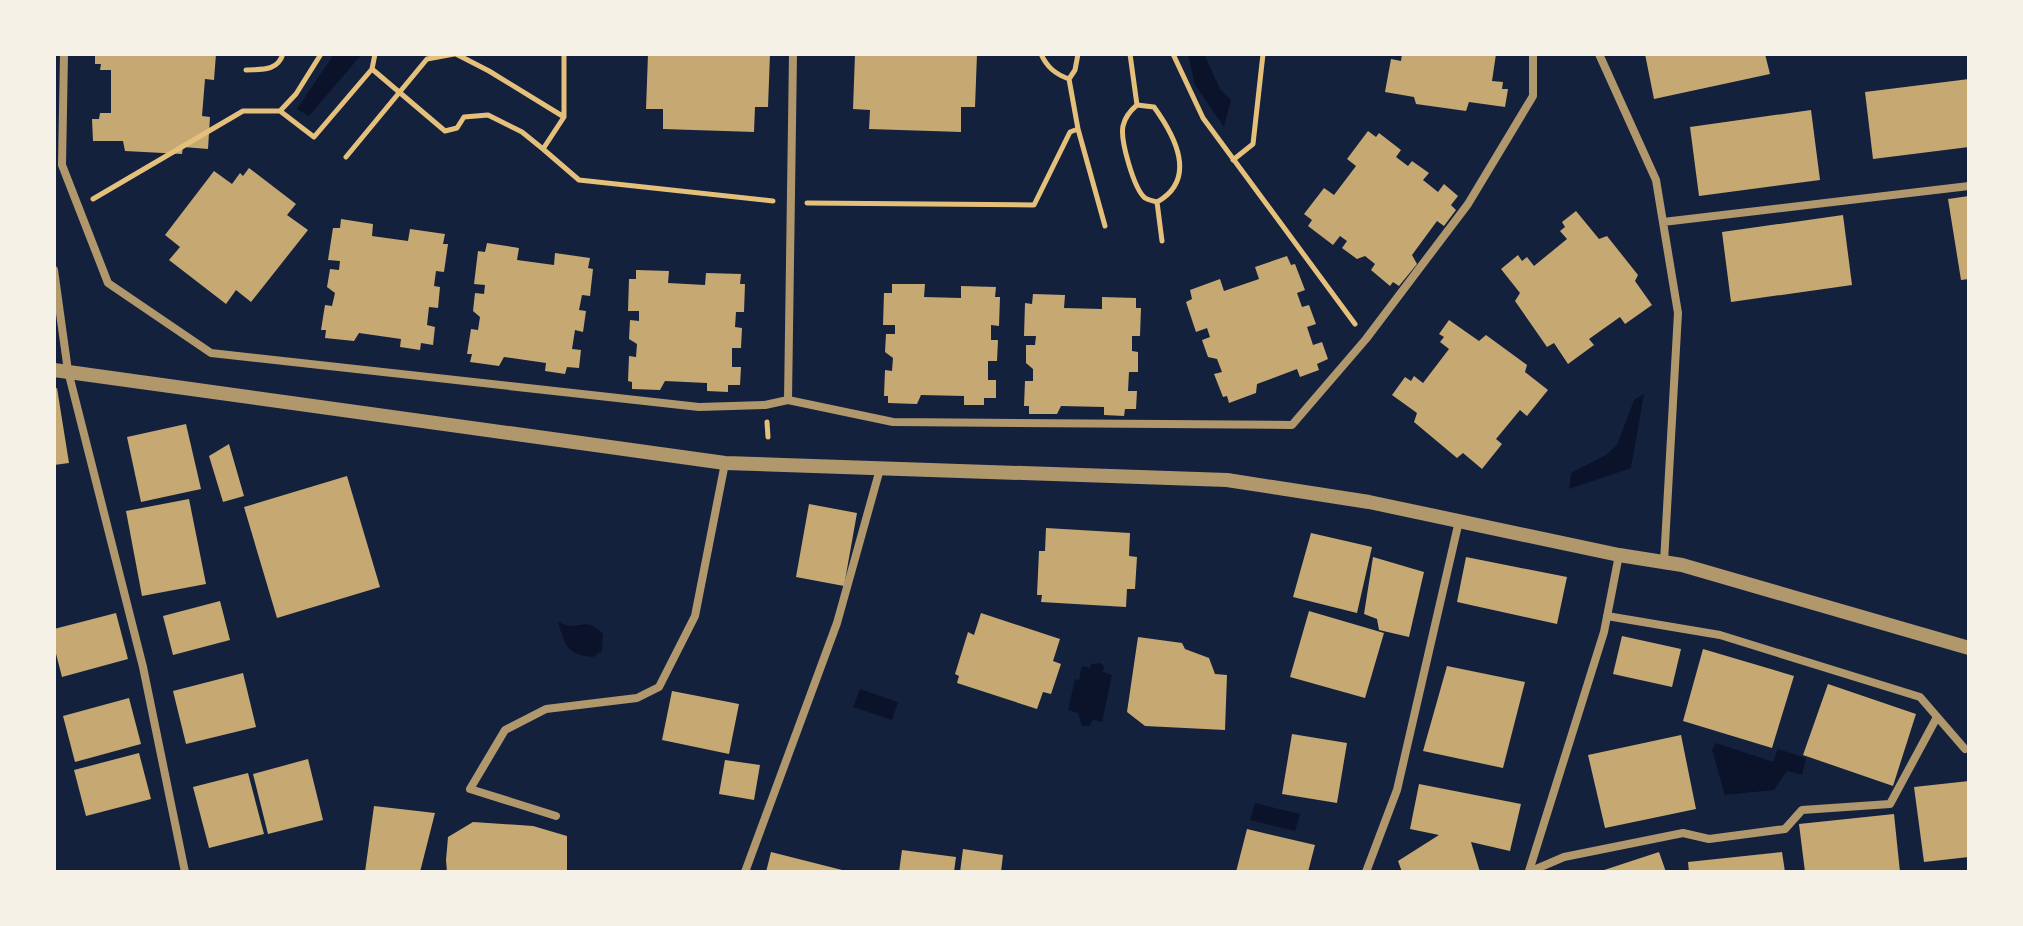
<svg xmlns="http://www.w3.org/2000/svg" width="2023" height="926" viewBox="0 0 2023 926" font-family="'Space Grotesk',sans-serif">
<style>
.water{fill:#0b132b}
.building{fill:#c6a872}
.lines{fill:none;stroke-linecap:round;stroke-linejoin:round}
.path{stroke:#e5c07b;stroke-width:5}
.minor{stroke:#b1986c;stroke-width:8}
.tertiary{stroke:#b1986c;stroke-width:14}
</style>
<rect width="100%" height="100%" fill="#14213d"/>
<path class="water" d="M334 54H362L309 116 297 109Z
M1188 54H1204L1220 89 1231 100 1224 127 1195 85Z
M1644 394 1631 468 1569 489 1571 473 1606 455 1617 445 1634 400Z
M558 622C562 623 566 626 570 626 587 625 589 620 603 634L602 651 593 657C564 655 565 642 558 622Z
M1101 663 1104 667 1103 672 1112 675 1102 722 1093 720 1089 726H1082L1078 713 1068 710 1075 679 1079 680 1082 666 1090 668 1091 664Z
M860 689 898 702 892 720 853 707Z
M1716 743 1773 762 1778 749 1806 758 1802 775 1787 771 1774 790 1725 795 1712 750Z
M1255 803 1300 814 1295 831 1250 820Z"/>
<path class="building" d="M95 54H216L214 80 205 79 202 116 210 117 208 149 183 147 182 154 125 151 123 141H93L92 119H99L100 113H111V70H100L101 64H95Z
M648 54H770L768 107H755L754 132 663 129V109H646Z
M855 54H977L975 107H961V132L869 129 870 110 853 109Z
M1402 54H1496L1492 81 1503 82 1502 89H1508L1505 107 1469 102 1466 111 1416 104 1414 97 1385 92 1391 59 1401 61Z
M1645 54H1765L1770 74 1654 99Z
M1969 79V147L1873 159 1865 92Z
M1811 110 1820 180 1699 196 1690 127Z
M1368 131 1376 137 1379 133 1401 150 1396 157 1408 166 1412 161 1429 173 1423 180 1438 192 1444 184 1458 196 1451 205 1456 210 1444 226 1437 221 1412 255 1417 264 1399 286 1393 282 1390 286 1371 270 1375 264 1365 256 1357 259 1342 248 1347 241 1340 236 1333 245 1308 226 1312 220 1304 214 1324 188 1334 195 1356 166 1347 159Z
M249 168 296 204 287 215 308 230 251 302 236 290 226 304 169 260 180 247 165 235 214 171 232 184 240 173 243 176Z
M1969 196V279L1961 280 1948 199Z
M1576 211 1599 239 1607 236 1638 275 1635 281 1652 305 1625 324 1620 317 1589 339 1594 345 1568 364 1554 343 1547 347 1515 301 1520 293 1501 269 1518 255 1522 261 1527 257 1534 266 1567 239 1560 231 1565 227 1562 222Z
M1843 215 1852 285 1731 302 1722 232Z
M341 219 373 224 372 236 408 241 410 229 445 234 443 244H448L444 272 436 271 434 286 440 287 438 308 429 307 427 325 435 327 433 345 421 343 420 350 400 347 401 339 359 333 354 341 325 338 326 330H321L325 305 332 306 335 293 327 287 330 269 339 270 340 261 328 260 333 228H340Z
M487 243 519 248 517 260 554 265 555 253 590 258 588 268 593 269 590 296 582 295 579 310 586 311 583 332 575 330 572 349 581 350 579 368 567 367 565 374 545 371 546 363 504 357 499 366 470 362 472 354H467L471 329 478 330 480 317 473 311 475 293 484 294 485 285 474 284 478 251 485 252Z
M1287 256 1291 265 1295 264 1305 290 1297 293 1302 307 1309 305 1316 324 1307 327 1313 345 1322 342 1328 359 1317 364 1319 370 1300 377 1297 369 1257 384 1256 393 1229 403 1227 396 1223 397 1214 374 1222 372 1217 359 1208 357 1202 340 1210 337 1207 328 1196 332 1186 302 1192 299 1190 290 1220 279 1224 291 1259 279 1255 267Z
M636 270 669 271 668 283 705 285 706 273 741 274 740 284H745L744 312H736L735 327 742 328 741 348H732V367H741L740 385H728V392L707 391V383L665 381 660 390 632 389V382L628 381 629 356 636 357 637 344 629 339 630 320 639 321V311H628L629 279H636Z
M892 284H925L924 297 961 298V286L996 287 995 297H1000L999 326 991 325V340H998L997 361H988V380H996V398H984V405H964V396L921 395 917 404 888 403V396H884L885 370 892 371 893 358 885 352 886 334H895V325H883L884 293H892Z
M1033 294 1065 295 1064 308 1102 309V297L1136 298V308H1141L1140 336H1132V351L1138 352V372H1129L1128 391H1137L1136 409H1125L1124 416 1104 415V407L1061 406 1057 414H1029V406H1024L1025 381H1033V369L1026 363V345H1035L1036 336H1024L1025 303 1032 304Z
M1449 320 1479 341 1486 335 1527 365 1525 372 1548 390 1527 416 1520 410 1496 439 1502 444 1482 469 1463 453 1457 458 1414 422 1417 413 1392 395 1405 377 1411 381 1414 376 1423 383 1449 349 1440 342 1444 337 1439 334Z
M57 388 69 463 54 465V389Z
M186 424 201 489 141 502 127 437Z
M229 444 244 496 223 502 209 456Z
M347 476 380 587 277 618 244 507Z
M189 499 206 584 142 596 126 511Z
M809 504 857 513 844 586 796 577Z
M1046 528 1130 533 1129 556 1137 557 1135 589H1127L1126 607 1041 602 1042 595H1037L1039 551H1045Z
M1311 533 1372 547 1357 613 1293 597Z
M1373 557 1424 572 1409 637 1379 630 1377 619 1364 614Z
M1466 557 1567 577 1557 624 1457 602Z
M220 601 230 640 173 655 163 616Z
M1309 611 1384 633 1365 698 1290 677Z
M116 613 128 659 62 677 54 646V629Z
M981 613 1060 639 1053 661 1061 664 1051 694 1043 692 1037 709 957 683 959 676 955 674 968 632 974 635Z
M1622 636 1681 649 1672 687 1613 674Z
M1138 637 1182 643 1185 649 1209 658 1215 674 1227 675 1225 730 1145 726 1127 712Z
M1703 649 1794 676 1772 748 1683 721Z
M1447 666 1525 682 1503 768 1423 751Z
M243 673 256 727 186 744 173 691Z
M1828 684 1916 714 1893 786 1803 755Z
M672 691 739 704 729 754 662 740Z
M129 698 141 744 75 762 63 716Z
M1292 734 1347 743 1337 803 1282 794Z
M1681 735 1696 809 1605 828 1588 755Z
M139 753 151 799 86 816 74 770Z
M308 759 323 820 268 834 253 774Z
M725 760 760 765 754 800 719 794Z
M248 773 264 834 209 848 193 787Z
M1969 781V857L1924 862 1914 787Z
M1419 784 1521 804 1510 851 1471 842 1480 872H1402L1398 861 1439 835 1410 829Z
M374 806 435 813 420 872H365Z
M1894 814 1900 872H1805L1799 824Z
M473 822 533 826 567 836V872H447L446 860 448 837Z
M1247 829 1315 845 1308 872H1236Z
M963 849 1003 855 1001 872H960Z
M902 850 956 857 954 872H899Z
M771 852 846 871V872H766Z
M1659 852 1666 872H1601V871Z
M1782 852 1785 872H1689L1688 862Z"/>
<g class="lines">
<path class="path" d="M456 54 489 71 564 117V54
M1041 54C1047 67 1055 74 1069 79L1078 129
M1130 54 1137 105
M1173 54 1203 118 1355 324
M372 69 445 131 457 128 464 117 488 115 522 132 543 149 564 117
M246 70C261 69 277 72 283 54
M1069 79 1075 70 1078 54
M1137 105 1154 107C1175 136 1198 179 1157 202 1154 201 1148 200 1145 198 1134 189 1120 140 1123 126 1125 117 1131 110 1137 105Z
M280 111 296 94 321 54
M543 149 579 180 773 201
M346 157 427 59 454 54
M1233 160 1253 144 1263 54
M93 199 243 111H280L314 137 372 69 375 54
M1157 202 1162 241
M807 203 1034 205 1070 132 1078 129 1105 226
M767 422 768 437"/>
<path class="minor" d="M64 54 62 165 108 283 211 353 699 407 765 405 788 400 793 54
M1599 54 1656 180 1678 313 1664 562
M1663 222 1969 186
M54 270 68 371 143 667 185 872
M788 400 893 422 1292 425 1366 339 1468 204 1533 96V54
M1607 616 1720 635 1920 697 1965 749
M556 816 470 789 505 730 546 709 637 698 659 687 695 616 725 463
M1529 871 1604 632 1619 555
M745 872 837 623 880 469
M1366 872 1397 790 1459 521
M1529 872 1564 857 1683 833 1709 839 1785 829 1802 810 1890 804 1937 717"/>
<path class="tertiary" d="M54 370 725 463 1227 480 1369 502 1619 555 1682 565 1969 648"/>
</g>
<rect width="2023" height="926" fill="none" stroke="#f6f1e7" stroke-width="112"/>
</svg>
